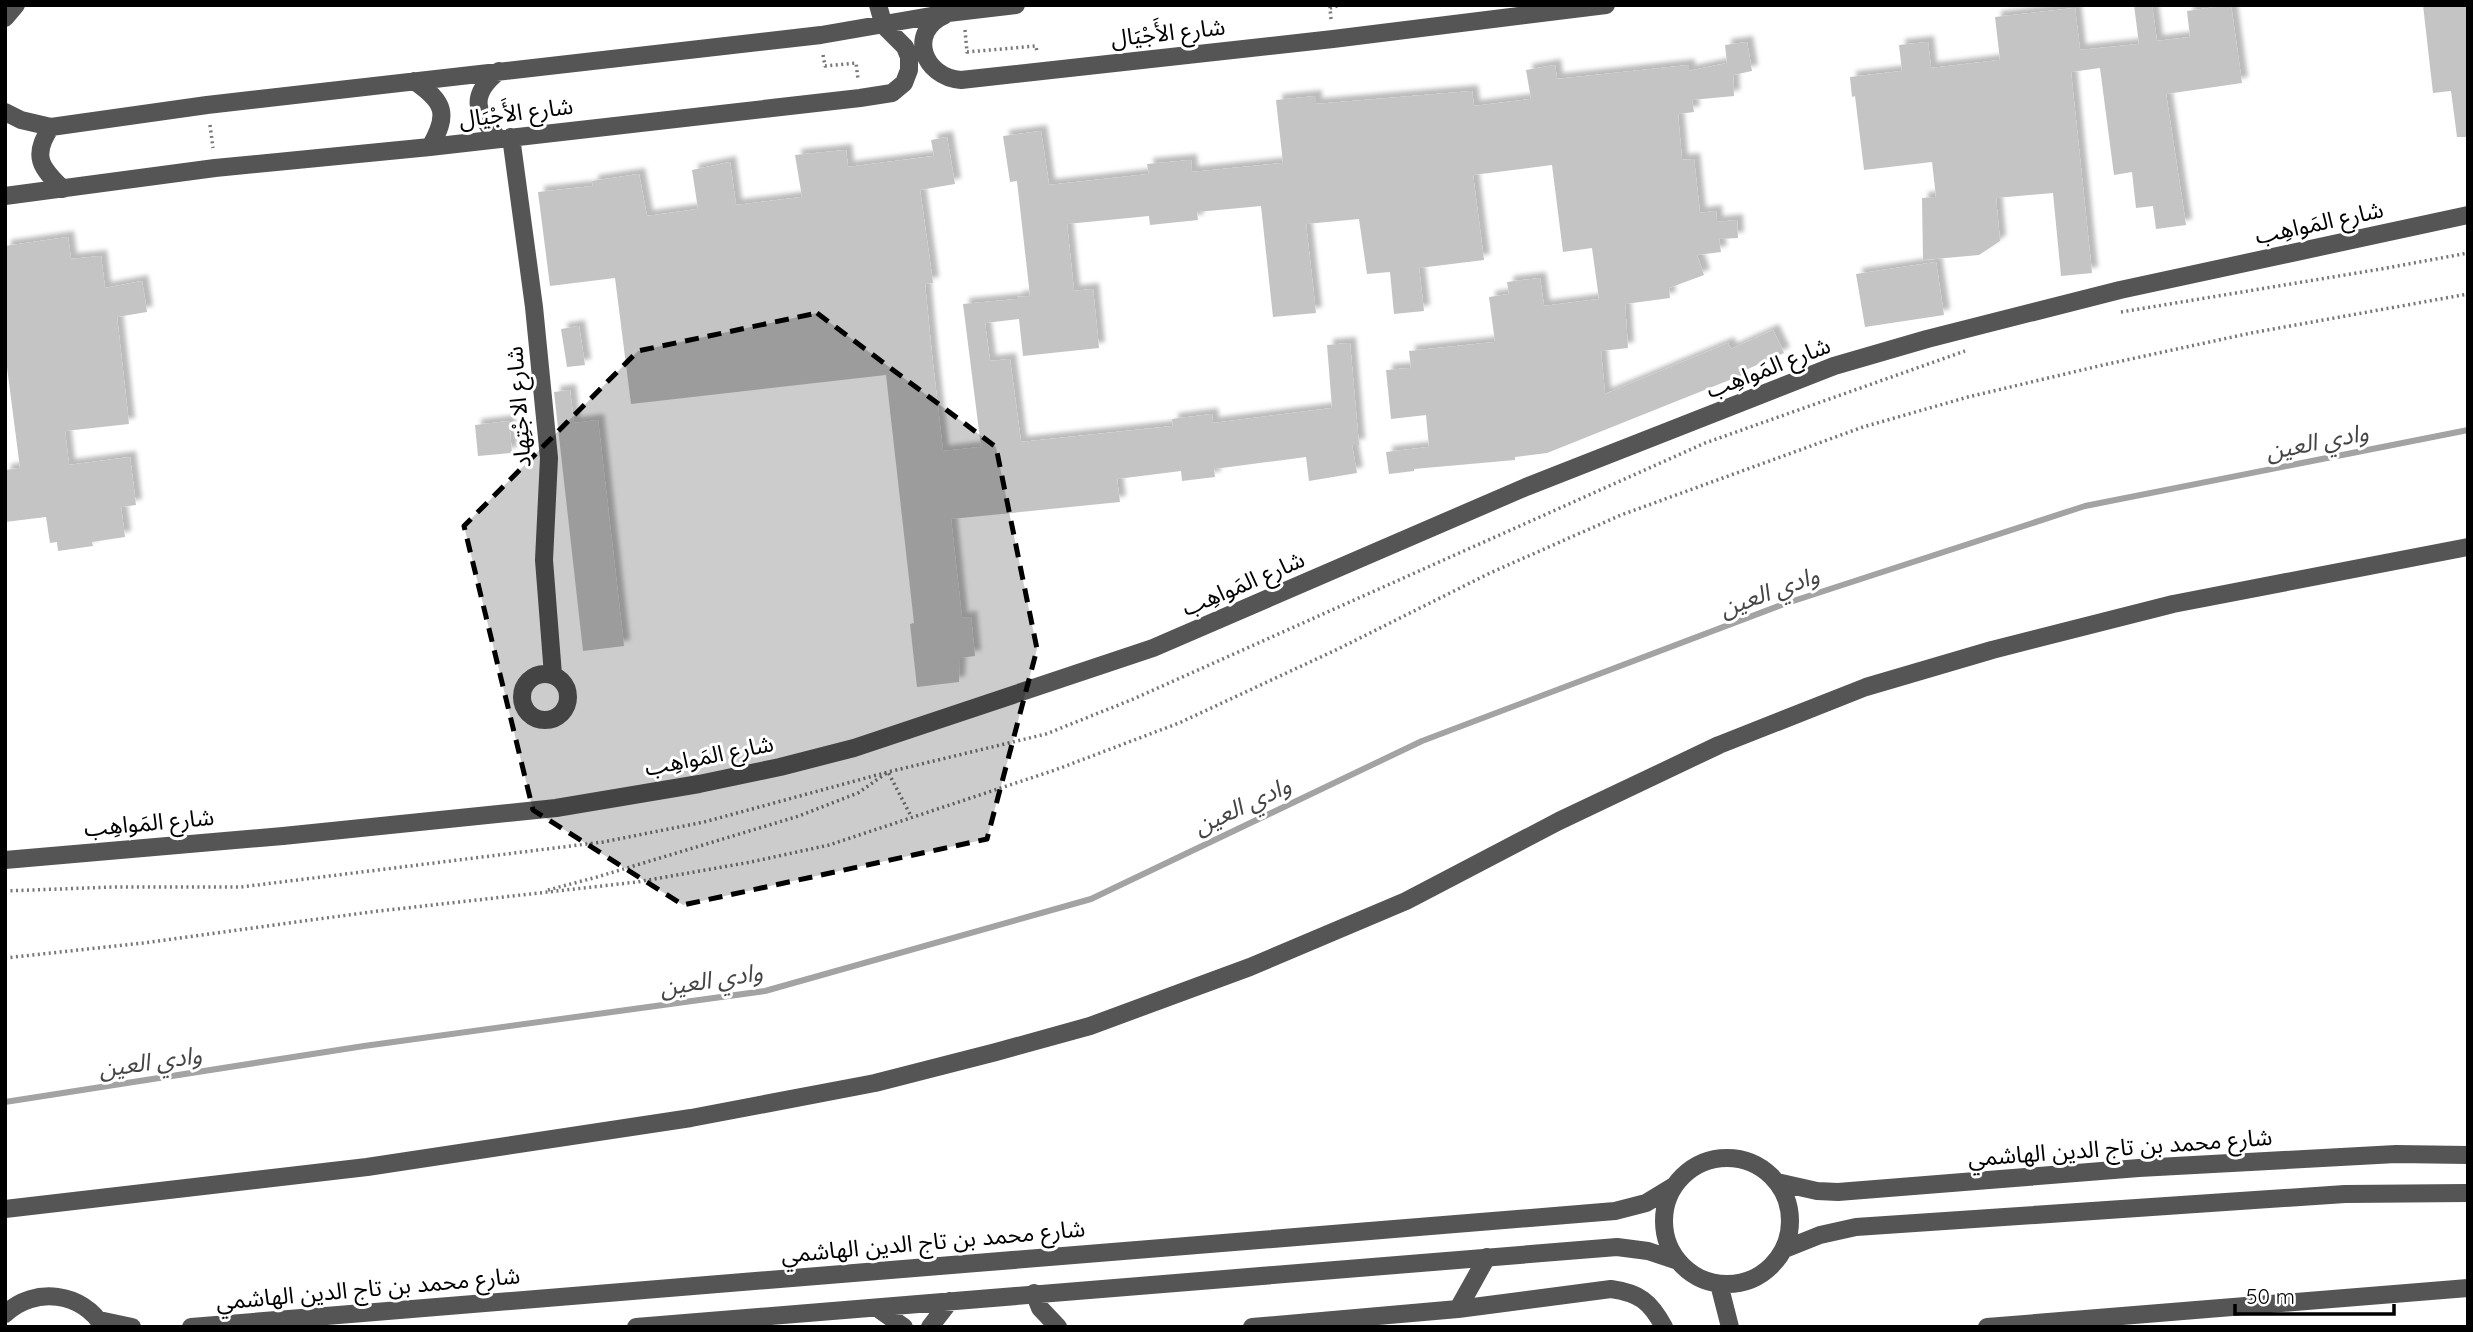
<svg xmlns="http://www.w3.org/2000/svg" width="2473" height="1332" viewBox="0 0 2473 1332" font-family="Quicksand,'Noto Sans Arabic',sans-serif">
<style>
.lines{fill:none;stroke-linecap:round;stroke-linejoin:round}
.stream{stroke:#a3a3a3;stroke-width:6}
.building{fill:#c4c4c4;filter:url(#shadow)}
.path{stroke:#777;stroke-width:3.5;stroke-dasharray:2 3.5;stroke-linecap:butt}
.minor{stroke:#555;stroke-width:18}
.marked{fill:#000;fill-opacity:0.2;stroke:#000;stroke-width:5;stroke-dasharray:14 9;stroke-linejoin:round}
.labels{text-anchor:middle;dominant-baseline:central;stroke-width:6;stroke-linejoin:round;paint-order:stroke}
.street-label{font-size:23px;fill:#000;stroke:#fff}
.water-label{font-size:24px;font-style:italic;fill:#444;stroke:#fff}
</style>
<defs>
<filter id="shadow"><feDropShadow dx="6" dy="-6" stdDeviation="2" flood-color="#0004"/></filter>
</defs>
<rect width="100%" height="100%" fill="#fff"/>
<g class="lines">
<path class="stream" d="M5 1102 364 1046 765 991 1091 899 1422 741 1784 604 2085 506 2468 430"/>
</g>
<path class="building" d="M2134 5H2152L2157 41 2190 37 2187 11 2231 5 2242 83 2166 94 2186 225 2156 229 2153 206 2136 208 2132 172 2114 175 2100 68 2071 72 2092 273 2061 276 2053 193 1996 198 2000 241 1979 255 1923 260 1922 198 1936 197 1932 162 1864 170 1855 96 1852 97 1850 77 1902 71 1899 45 1928 42 1931 68 2000 60 1995 17 2075 8 2080 50 2139 44Z
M2423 5H2468V137H2457L2451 91 2433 93Z
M1747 42 1752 71 1733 75 1734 96 1692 100 1694 112 1678 114 1682 160 1694 159 1700 213 1716 211 1717 222 1737 220 1738 238 1719 239 1721 252 1697 255 1704 275 1669 288 1670 298 1625 304 1628 348 1601 351 1605 394 1728 343 1731 349 1773 330 1784 353 1741 372 1742 375 1547 453 1515 457V460L1414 469V471L1389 474 1386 452 1429 447 1426 415 1391 419 1386 370 1411 368 1409 351 1495 342 1489 297 1509 294 1507 282 1540 278 1544 306 1599 299 1592 248 1563 252 1552 165 1473 175 1484 260 1419 268 1424 311 1394 314 1390 272 1367 274 1359 219 1306 224 1316 313 1273 317 1261 206 1197 212 1198 220 1150 225 1149 216 1067 224 1074 291 1093 289 1099 348 1023 356 1019 319 985 323 990 361 1010 359 1021 442 1173 426 1172 419 1212 414 1213 423 1332 408 1327 345 1350 343 1359 445H1352L1357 473 1309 481 1306 457 1214 469 1215 477 1182 481 1181 471 1117 479 1120 502 951 519 962 618 971 617 975 656 960 658 959 682 917 687 910 624 914 623 886 375 631 404 615 278 550 286 538 192 593 186 592 181 639 174 647 216 698 209 692 170 730 162 736 205 802 197 795 155 846 150 848 167 934 156 931 140 947 137 955 184 920 190 933 283 925 284 932 355 943 451 981 447 963 304 1017 299V297L1030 296 1017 181 1010 182 1003 136 1041 131 1049 185 1149 174 1147 164 1191 160 1192 172 1283 163 1276 100 1316 96V104L1472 91 1474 106 1531 99 1526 70 1555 65 1557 79 1689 65V71L1727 63 1725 45Z
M68 237 71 259 101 256 105 288 142 281 147 312 117 317 129 424 65 431 69 465 130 457 136 505 121 507 125 537 92 542 93 546 58 551 57 542 50 543 46 517 5 522V470L20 468 5 352V246Z
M1936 262 1944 315 1865 327 1856 274Z
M579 326 585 365 567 367 561 329Z
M570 390 574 423 598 420 624 646 583 651 554 392Z
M509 421 512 453 478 456 475 425Z"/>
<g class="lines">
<path class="path" d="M1331 19 1330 8 1341 5
M965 30 967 52 1036 46 1037 52
M823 55 825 66 856 63 858 79
M210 125 213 148
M2121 312 2381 269 2468 253
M548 890 597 877 799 816 858 793 888 772 911 816
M5 891 113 887H241L603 842 704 822 888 772 1046 734 1131 700 1705 443 1965 351
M5 958 143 943 370 912 637 882 751 862 829 845 1055 770 1179 723 1338 649 1490 573 1621 515 1863 427 1968 397 2103 365 2251 333 2468 294"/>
<path class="minor" d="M945 15C907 32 923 77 961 80L1333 39 1606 5
M5 18 16 5
M414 81C445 102 449 114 430 147
M5 112 21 120 51 127
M511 137 534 307 549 458 544 560 553 675
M498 138C475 112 469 95 499 71
M63 189C41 168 31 156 51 127L207 105 821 35 948 13 1016 5
M5 196 215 168 430 147 860 98 892 93 904 83 909 70V57L905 47 884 26 878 5
M522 697a23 23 0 1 1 46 0a23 23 0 1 1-46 0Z
M5 860 283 836 556 808 699 784 780 767 854 748 1153 648 1526 487 1834 366 1927 339 2120 290 2468 215
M1664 1221a63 63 0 1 1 126 0a63 63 0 1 1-126 0Z
M1777 1182 1817 1191 1838 1192 2139 1168 2396 1154 2468 1155
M5 1209 367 1167 691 1118 875 1083 996 1052 1090 1026 1250 967 1406 901 1559 821 1719 745 1866 687 1992 650 2173 604 2468 547
M1785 1249 1820 1235 1856 1227 2345 1194 2468 1193
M1719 1284 1730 1327
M1034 1293 1040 1308 1058 1327
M877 1308 904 1327
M1458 1309 1487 1257
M5 1314C34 1286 83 1292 103 1327
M99 1320 132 1327
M191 1327 1615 1211 1646 1203 1674 1186
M636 1327 1617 1247 1648 1251 1678 1261
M930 1327 950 1301
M1252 1327 1458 1309 1611 1289C1639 1293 1650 1301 1664 1327
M1987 1327 2468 1288"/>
</g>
<path class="marked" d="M817 313 996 447 1037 649 987 839 683 905 533 810 464 526 638 351Z"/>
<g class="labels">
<g class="street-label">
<text transform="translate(1168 32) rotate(-6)">شارع الأَجْيَال</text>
<text transform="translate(516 112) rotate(-7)">شارع الأَجْيَال</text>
<text transform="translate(2319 222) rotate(-12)">شارع المَواهِب</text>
<text transform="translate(1768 367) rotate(-21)">شارع المَواهِب</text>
<text transform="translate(518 407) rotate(-94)">شارع الاجْتِهاد</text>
<text transform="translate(1243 583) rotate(-23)">شارع المَواهِب</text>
<text transform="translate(709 755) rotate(-11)">شارع المَواهِب</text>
<text transform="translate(149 822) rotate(-5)">شارع المَواهِب</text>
<text transform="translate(2120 1147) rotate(-4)">شارع محمد بن تاج الدين الهاشمي</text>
<text transform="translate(933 1241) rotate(-5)">شارع محمد بن تاج الدين الهاشمي</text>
<text transform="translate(368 1288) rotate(-5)">شارع محمد بن تاج الدين الهاشمي</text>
</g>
<g class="water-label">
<text transform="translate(2317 441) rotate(-11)">وادي العين</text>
<text transform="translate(1769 591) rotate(-20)">وادي العين</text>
<text transform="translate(1242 805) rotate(-25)">وادي العين</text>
<text transform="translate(711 979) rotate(-9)">وادي العين</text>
<text transform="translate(150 1061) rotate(-8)">وادي العين</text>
</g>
</g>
<rect width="2473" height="1332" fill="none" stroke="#000000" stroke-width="14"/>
<path d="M2235 1304v10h159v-10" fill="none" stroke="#000000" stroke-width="3.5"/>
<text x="2246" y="1304" font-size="21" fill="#000000" stroke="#ffffff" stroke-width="5" paint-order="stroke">50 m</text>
</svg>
